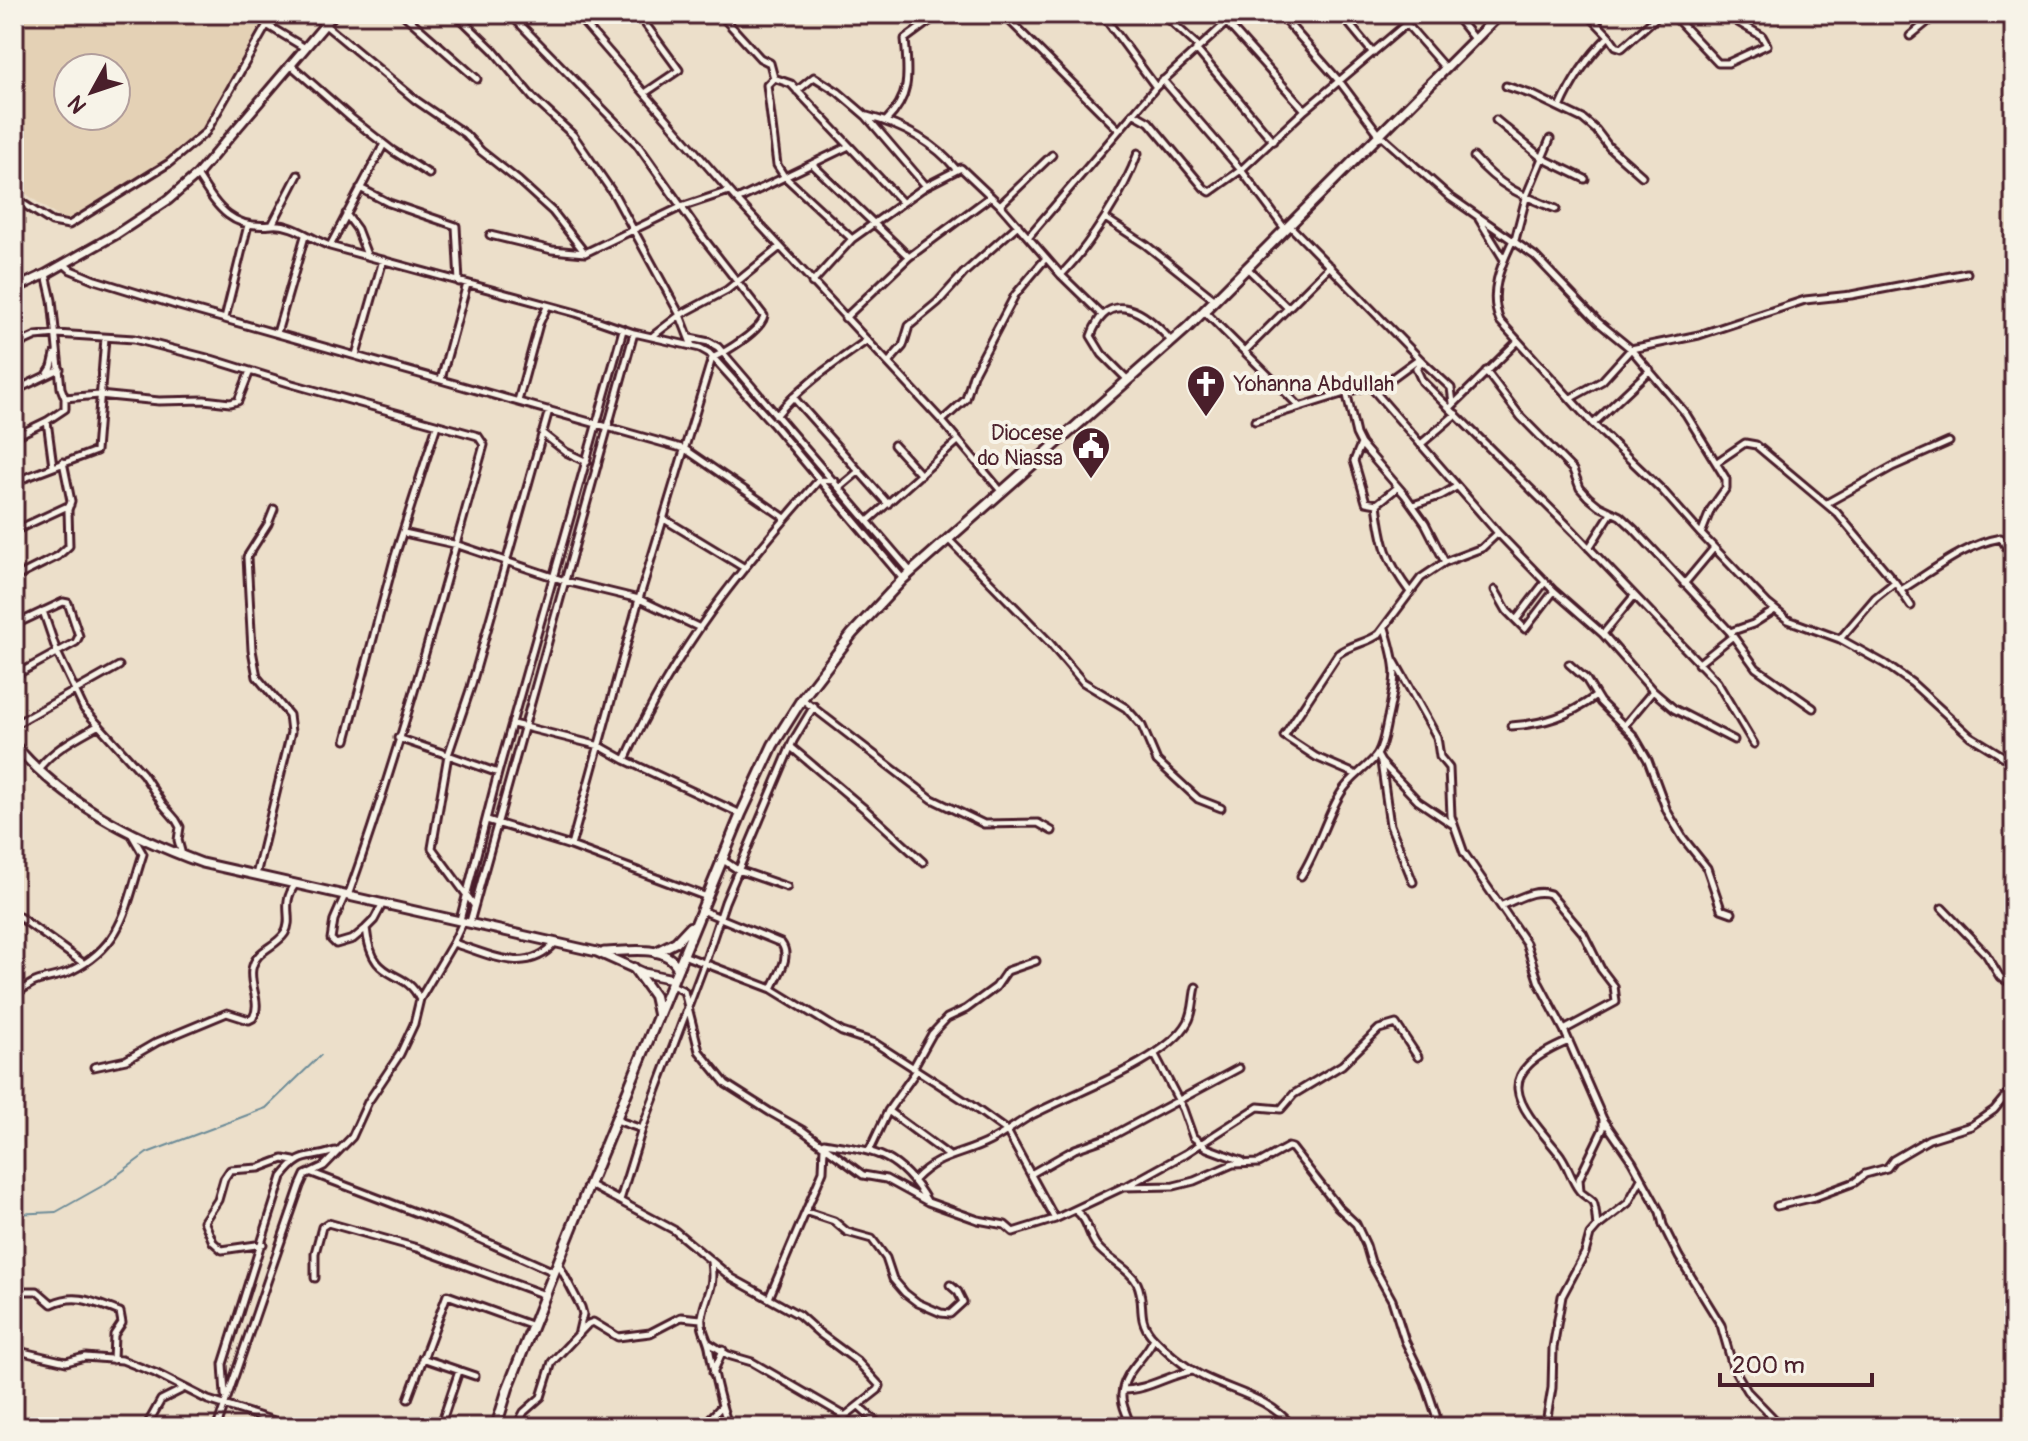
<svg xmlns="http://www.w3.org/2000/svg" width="2028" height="1441" viewBox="0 0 2028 1441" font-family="Pangolin,sans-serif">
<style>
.built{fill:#e4d1b5;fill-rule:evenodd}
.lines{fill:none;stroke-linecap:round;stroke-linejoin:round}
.stream{stroke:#6d8c98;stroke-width:2}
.minor-casing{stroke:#4a1f2b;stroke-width:11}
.tertiary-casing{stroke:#4a1f2b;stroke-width:13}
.secondary-casing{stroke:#4a1f2b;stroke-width:14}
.minor{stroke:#f7f3e8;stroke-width:5}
.tertiary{stroke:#f7f3e8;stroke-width:7}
.secondary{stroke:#f7f3e8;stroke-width:8}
.labels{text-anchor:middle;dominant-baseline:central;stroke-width:8;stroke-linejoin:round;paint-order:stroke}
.poi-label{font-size:22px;fill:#4a1f2b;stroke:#f7f3e8;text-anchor:start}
</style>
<rect width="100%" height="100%" fill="#ecdfca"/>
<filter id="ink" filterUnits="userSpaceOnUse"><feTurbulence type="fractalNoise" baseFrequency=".0125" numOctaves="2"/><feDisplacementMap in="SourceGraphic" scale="16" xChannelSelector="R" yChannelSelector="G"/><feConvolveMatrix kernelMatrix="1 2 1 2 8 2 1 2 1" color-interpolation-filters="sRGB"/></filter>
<g filter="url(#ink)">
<path class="built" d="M14 14H266L203 131 158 167 75 220 61 219 14 185ZM68 68H116V116H68Z"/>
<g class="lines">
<path class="stream" d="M14 1214 56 1212 104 1185 147 1153 266 1108 321 1055"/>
<defs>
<path id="minor" d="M312 14 417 101 465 134 481 151 519 181 553 212 585 253
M403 14 477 79
M456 14 493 50 533 98 573 135 615 196 680 315 692 346
M510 14 637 144 704 239 764 316C762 330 726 352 712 358L639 599 571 846
M576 14 737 200 942 421 1001 491
M638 14 679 70 645 93
M720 14 760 58 770 63 774 78 767 85 777 165 784 176 852 239
M1003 14 1119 130
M1102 14 1156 87
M1163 14 1198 46
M1219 14 1305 110
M1280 14 1340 82 1379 134 1450 197 1535 256 1598 322 1631 349 1686 414 1726 479V488L1711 509 1701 534 1768 604 1788 620 1840 639 1885 664 1912 683 1970 736 2014 763
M1341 14 1373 53
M1398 14 1445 68
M1454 14 1474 39
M1672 14 1718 63H1728L1767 45 1762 36 1724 14
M267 25 305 48
M1609 36 1616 46 1622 48 1660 14
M1910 36 1937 14
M1196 49 1273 141
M292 66 351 118 393 151 429 174
M774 78 791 84 902 202
M1163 80 1241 170 1285 229
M1506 86 1533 95 1583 119 1596 130 1609 147 1642 176
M797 91 814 77 838 92 866 116 926 186
M1560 108C1572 80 1587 58 1609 36L1588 14
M1133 113 1149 122 1204 188 1210 192 1241 170 1305 110 1418 14
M867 116C901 125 933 141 956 169
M1496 120 1542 158 1585 179
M886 121C912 95 908 73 905 39L939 14
M1474 157C1499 186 1520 195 1556 209
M812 164 909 257
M197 175C217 206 230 230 272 225L298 175
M360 188 389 203 456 226 459 282
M14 198 52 222 69 225 169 163 206 132 273 14
M737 200 849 146
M1000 205 1052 155
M346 214 357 229 367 255
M1105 218 1146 245 1215 300
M1479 219 1503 258
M272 225C293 223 310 239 330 246L576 313 634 333 700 348 709 353 772 423 903 579
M1290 226 1422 361 1416 368 1422 381 1574 532 1717 682 1754 744
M490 235 552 250 585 253 681 207 729 191
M1029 236 1156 87 1236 14
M1513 240C1501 265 1488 293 1500 321L1593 424 1663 491 1701 534
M1515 240 1527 194 1550 139
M330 246 384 144
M64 264 71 270 95 280 179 306 685 449 785 518
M1247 268 1288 308
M1061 275C1090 245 1124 192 1138 153
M812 283 852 239 926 186 961 168 1000 205 1061 275 1102 315
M1204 311 1299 406
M225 318 248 225
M845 318 909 257 990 197
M277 333 305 236
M654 335 680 315 727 290 780 247
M690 338 709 342 718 347 911 572
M14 346 36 336 56 334 134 339 211 359 292 384 478 436 484 445C441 596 401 748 348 896
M1245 351 1330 266
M356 355 383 260
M1422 361 1451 388 1453 403
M888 363 903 346 909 326 938 302 964 273 1018 225
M1486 371 1521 417 1573 470 1580 488 1588 497 1599 506 1620 516 1634 529 1730 632 1756 668 1813 708
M47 375 52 367 55 354
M441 379 467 284
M1128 380 1102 354 1091 336C1109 285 1147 313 1171 341
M1369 385 1498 533 1554 591 1603 634 1653 691 1674 709 1734 740
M14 391 60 369
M1346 391 1356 434 1361 444 1405 495 1425 523 1445 562
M793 397 888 504
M65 398 99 395 159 401 204 400 230 403 238 401 250 371
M1571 398 1602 381 1631 349 1699 335 1805 300 1851 295 1967 273
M518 401 539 324 547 307
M1450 408 1517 342
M776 416C801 385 834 364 866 341
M47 421 53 466
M942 421 966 399 973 375 1015 295 1046 258
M1255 421 1392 378 1418 359
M1593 424 1650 370
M542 433 566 452 587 462
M14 437 47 421 65 409V398L61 388 52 300 46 274
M1361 444 1354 461 1366 502 1377 504 1398 487
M1421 444 1456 414
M894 445 921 475
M1717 462 1745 443 1756 445 1837 513 1895 582 1911 606
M14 482 96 451 105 338
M840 487 858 472
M1827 503 1892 467 1949 442
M1377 504C1382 544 1386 560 1410 592
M1413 505 1440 496 1456 487
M664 519 743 567
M869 520 958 441
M14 531 70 505
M404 533 458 545 565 581 639 599 698 627
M948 539 1049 642 1083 682 1126 708 1142 726 1157 761 1198 799 1221 808
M1589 548 1612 512
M14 578 58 556 69 546 68 510 71 501 63 462
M1684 584 1714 548
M1495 590 1507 611 1525 629 1554 591
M1901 590C1931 572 1965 544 2001 538L2007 548H2014
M43 611 57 652 84 709 143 774 163 805 176 820 180 827 178 840 182 855
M1516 620 1545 582
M14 625 63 602 68 603 79 636 76 642 14 676
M1730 632 1753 624 1775 610
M1603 634 1634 596
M1840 639 1875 598 1895 582
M1395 662 1437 737 1440 757 1449 768 1451 816 1464 853 1526 943 1539 983 1564 1030 1603 1119 1632 1161 1660 1212 1663 1225 1679 1257 1721 1325 1733 1367 1747 1391 1782 1427
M1569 664 1586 679 1600 702 1634 736 1648 760 1667 811 1683 838 1707 868 1721 909 1732 913
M1698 664 1733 636
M802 699 932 799 984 824 1038 823 1052 831
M513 724 600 746 625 760 741 814
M14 725 119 666
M1511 726C1544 724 1569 716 1596 696
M1624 726 1653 691
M398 738 448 755 432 848 474 905
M346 740 395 556 437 425
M791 747 867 811 923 862
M1377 755 1381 762 1418 801 1452 824
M625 760C675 648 739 571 819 480L835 481
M1381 762 1390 825 1413 882
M38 769C55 748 76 738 99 725
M498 773 448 755 471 687 549 410
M1355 774 1316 757 1284 736 1338 654C1351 644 1368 643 1379 634L1421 578 1445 562 1482 548 1498 533
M487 820 571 846 707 897
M723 860 738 870 787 887
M256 875 291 732 289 715 257 677 252 650 247 557 268 524 274 509
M1301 876C1318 850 1325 819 1341 793 1351 776 1371 766 1378 753 1384 743 1385 729 1388 717 1397 675 1398 670 1385 628
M345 895 334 920 331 939 336 944 353 939 365 929
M383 903 374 920 366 928C372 986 404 966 419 998
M1502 905C1517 900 1534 888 1550 894L1583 933 1601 969 1614 986 1616 1002 1564 1030
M1942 908 1986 954 2000 977 2014 985
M701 910 781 943C792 957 778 974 772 989
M14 913 83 963
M460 920 498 773 623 330
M470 922 634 333
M453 943 463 922
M683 955 772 989 842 1032 875 1043 968 1103 1007 1131 1055 1219 1123 1187 1174 1186 1194 1181 1233 1164 1259 1163 1288 1147 1292 1148 1338 1207 1356 1224 1366 1245 1371 1262 1392 1300 1405 1341 1425 1382 1436 1415V1427
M672 985 684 991 699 1051 726 1084 770 1112 802 1130 863 1175 886 1179 928 1202 978 1220 1005 1225 1013 1232 1055 1219
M14 995C21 991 28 985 35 982 47 977 60 977 71 971 124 945 126 906 143 854L132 835
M1155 1055 1183 1109 1193 1137 1207 1148 1242 1161
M94 1067 126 1060 157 1042 227 1013 249 1020 253 1018C262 1003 249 986 252 969 256 949 275 948 285 933 294 918 280 905 295 885
M913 1068 932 1034 947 1018 966 1009 996 987 1007 971 1036 961
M888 1111 948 1155
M616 1120 642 1129
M824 1143C875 1151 899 1153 927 1201
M870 1149 888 1111 917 1070
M312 1173 451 1226 554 1272
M1031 1174 1075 1149 1112 1136 1239 1068
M915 1179C939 1154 961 1156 990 1141 1005 1134 1017 1123 1032 1115 1071 1094 1168 1060 1188 1022 1194 1012 1193 998 1196 987
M590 1185 674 1230 732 1278 799 1315 819 1333 857 1361 880 1386 878 1390 845 1416 752 1362 728 1355 709 1343
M1127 1186 1185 1154 1258 1107 1281 1109 1294 1094 1342 1065 1379 1029 1396 1024 1418 1057
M1580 1191 1579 1179 1603 1129V1120
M620 1200 642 1129 704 965 725 902 793 741 814 706
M1777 1206 1815 1197 1855 1182 1865 1174 1887 1168 1893 1160 1929 1139 1971 1126 1994 1110 2014 1086
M1075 1210C1089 1220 1087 1233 1097 1246 1108 1260 1129 1268 1137 1283 1146 1301 1136 1318 1151 1335 1166 1351 1184 1367 1204 1377 1237 1393 1268 1397 1293 1427
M807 1212 834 1221 847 1232 872 1239 886 1258 893 1279 905 1293 918 1303 941 1313 950 1314 963 1302 958 1292 950 1285
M1597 1227 1628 1203 1641 1179
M263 1244 222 1250 213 1242 204 1221 218 1200 224 1179 230 1170 259 1168 283 1159 294 1161
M711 1262C715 1291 706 1293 702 1317 700 1328 707 1337 709 1347 714 1375 719 1400 729 1427
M558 1263 581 1307 583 1314 579 1331
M315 1278V1253L322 1227 328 1223 417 1248 545 1295
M14 1291H37L52 1304C77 1292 95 1303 120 1312L122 1323 114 1335 113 1360
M769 1298 823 1171 824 1147
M14 1350 66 1362 85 1357 122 1360 155 1373 208 1400 293 1427
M422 1358 475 1376
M713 1373 723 1350
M1123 1390C1149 1390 1169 1374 1193 1371
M225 1395 223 1364 282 1177C303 1150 307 1161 335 1151
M408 1399 447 1295 533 1326
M859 1406 882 1427
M146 1427 161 1400 183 1389
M217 1427 300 1186 305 1175 324 1166 352 1137 368 1102 400 1054 414 1024 420 999 453 943C489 954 527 976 555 943
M440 1427 459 1371
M516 1427 524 1412 541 1397 552 1362 588 1324 593 1322 618 1337 650 1333 681 1317 701 1319
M702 1427 721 1407
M1130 1427C1129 1416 1121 1406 1122 1395 1123 1371 1146 1358 1154 1338
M1548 1427 1547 1417 1552 1388 1553 1348 1562 1296 1585 1253 1590 1235 1597 1227C1596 1220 1596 1208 1593 1202 1590 1198 1582 1195 1579 1190 1570 1178 1568 1164 1558 1152 1516 1102 1490 1074 1569 1041"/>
<path id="tertiary" d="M14 289 46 274 115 235 168 200 197 175 334 14
M14 744C64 803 131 837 202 863L597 952 644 973 673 979
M604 952C627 952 665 943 678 968"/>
<path id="secondary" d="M656 952 676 942 690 927
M634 968 654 996 658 1014
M496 1427 508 1388 589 1185 741 814 773 745 802 699 852 634 903 579 1188 327 1500 14"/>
</defs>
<use href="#minor" class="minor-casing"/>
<use href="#tertiary" class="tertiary-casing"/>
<use href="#secondary" class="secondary-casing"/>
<use href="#minor" class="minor"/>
<use href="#tertiary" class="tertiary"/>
<use href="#secondary" class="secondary"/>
</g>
</g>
<defs>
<symbol id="church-pin" viewBox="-11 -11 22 30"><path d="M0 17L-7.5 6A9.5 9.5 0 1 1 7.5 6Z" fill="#4a1f2b" stroke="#f7f3e8"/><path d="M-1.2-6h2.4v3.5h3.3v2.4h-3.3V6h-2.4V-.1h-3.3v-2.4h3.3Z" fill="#fff"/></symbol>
<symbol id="civic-pin" viewBox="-11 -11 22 30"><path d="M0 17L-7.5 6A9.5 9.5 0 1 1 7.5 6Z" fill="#4a1f2b" stroke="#f7f3e8"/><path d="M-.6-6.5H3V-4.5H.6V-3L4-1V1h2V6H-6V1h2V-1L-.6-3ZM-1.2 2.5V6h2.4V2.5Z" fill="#fff"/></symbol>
</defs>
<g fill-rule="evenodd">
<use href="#church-pin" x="1184" y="362" width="44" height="60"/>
<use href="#civic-pin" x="1069" y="424" width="44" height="60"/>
</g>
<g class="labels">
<g class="poi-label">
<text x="1234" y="384">Yohanna Abdullah</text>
<text x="1063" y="433" text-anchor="end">Diocese<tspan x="1063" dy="25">do Niassa</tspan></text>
</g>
</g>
<rect width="2028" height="1441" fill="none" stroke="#f7f3e8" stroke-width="48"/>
<rect x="24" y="24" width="1980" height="1393" fill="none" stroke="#4a1f2b" stroke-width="3" filter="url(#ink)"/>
<g transform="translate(92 92) rotate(230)"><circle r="38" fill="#f7f3e8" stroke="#b29e9c" stroke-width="2"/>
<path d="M0-6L14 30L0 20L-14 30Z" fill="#4a1f2b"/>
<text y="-12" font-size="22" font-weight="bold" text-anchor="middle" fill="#4a1f2b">N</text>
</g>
<path d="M1720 1373v12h152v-12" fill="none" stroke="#4a1f2b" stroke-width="4"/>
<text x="1732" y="1373" font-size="24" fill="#4a1f2b" stroke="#f7f3e8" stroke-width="6" paint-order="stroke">200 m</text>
</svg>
